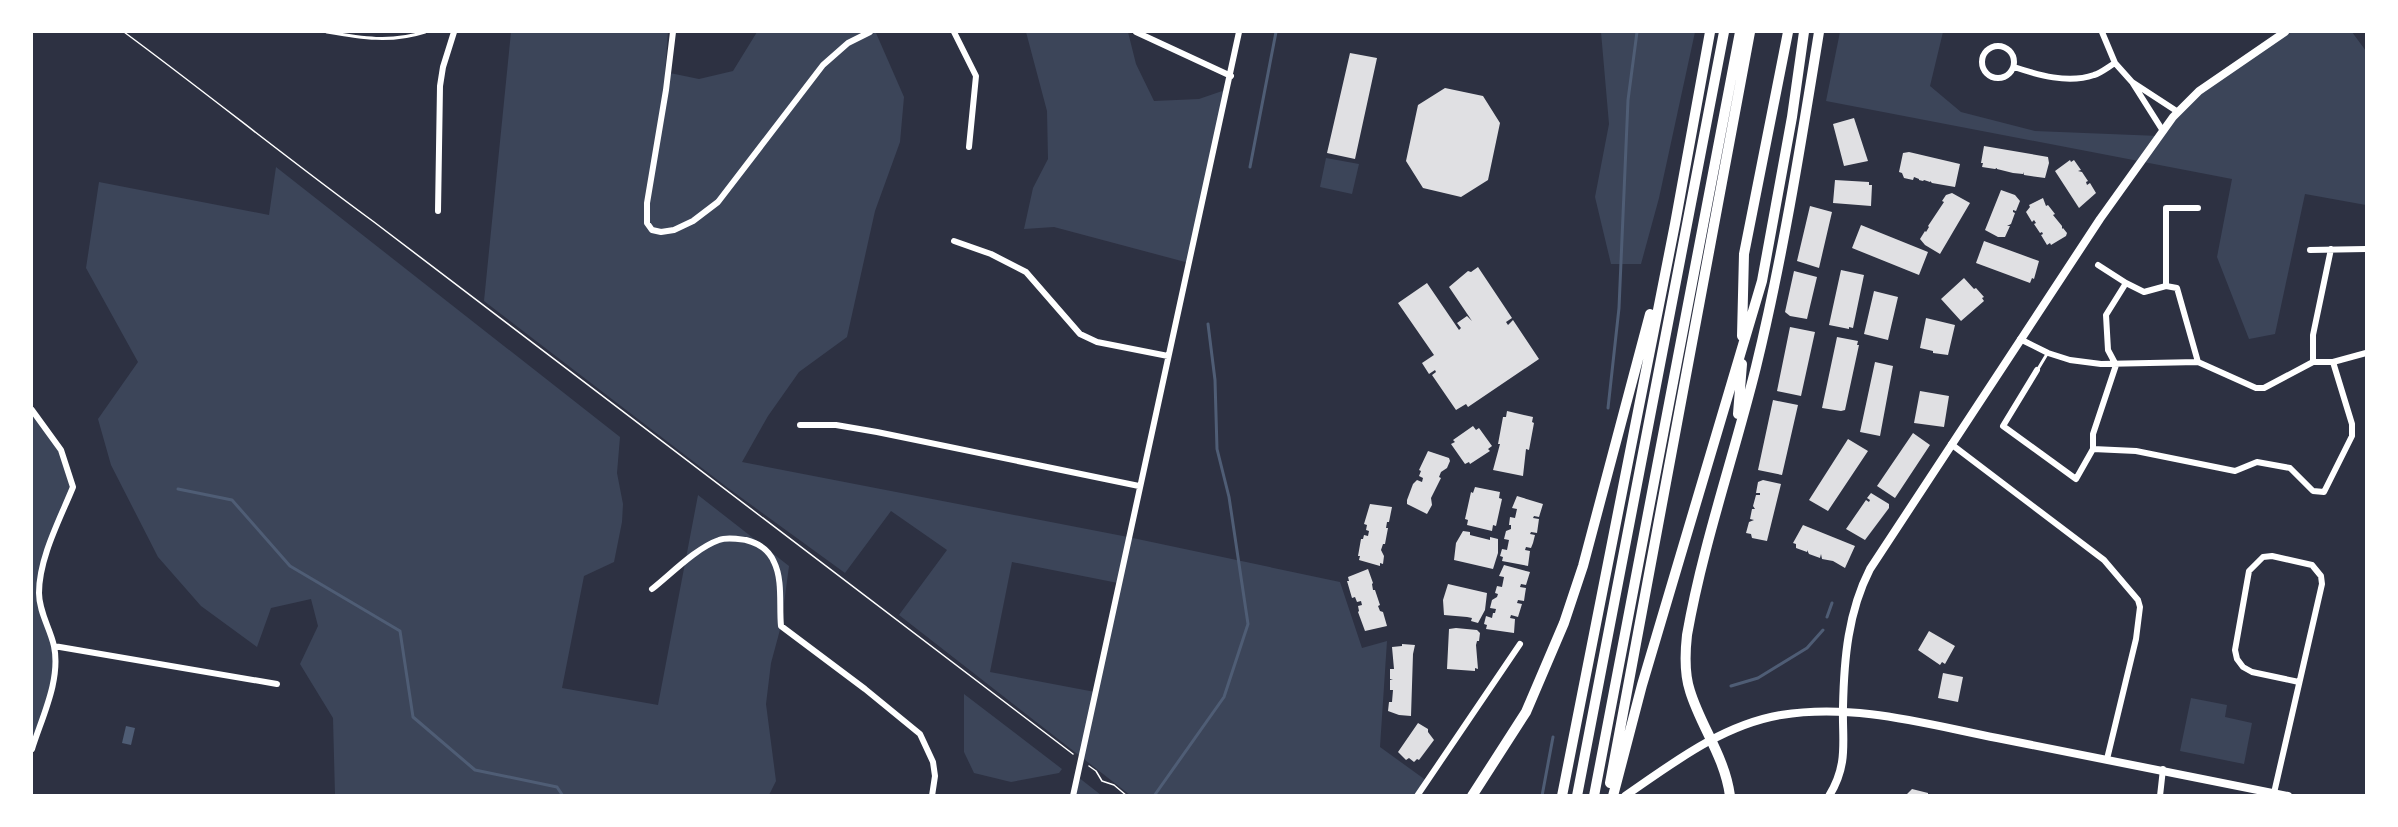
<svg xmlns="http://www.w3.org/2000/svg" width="2398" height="827" viewBox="0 0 2398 827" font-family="'Sofia Sans Condensed',sans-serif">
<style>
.green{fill:#3c4559;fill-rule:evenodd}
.water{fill:#4f5d75}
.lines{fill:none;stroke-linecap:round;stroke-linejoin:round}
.stream{stroke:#4f5d75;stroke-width:3}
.building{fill:#e0e0e3}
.path{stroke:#fff;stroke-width:1.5}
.service{stroke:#fff;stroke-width:3}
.minor{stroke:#fff;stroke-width:6}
.tertiary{stroke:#fff;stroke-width:8}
.secondary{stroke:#fff;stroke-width:8}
.motorway{stroke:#fff;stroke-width:10}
</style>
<rect width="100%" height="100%" fill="#2d3142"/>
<path class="green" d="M511 32H668L665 72 699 79 733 71 757 32H878L876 33 904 97 900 142 875 211 847 337 799 372 768 416 742 462 1128 537 1340 582 1362 648 1387 641 1380 747 1427 781 1417 796 1130 795 899 615 947 550 891 511 845 573 728 488 484 301ZM1012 562 1118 583 1095 692 990 672Z
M1026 32H1128L1136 64 1154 101 1199 99 1228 89 1189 263 1054 227 1024 229 1033 188 1048 159 1047 111Z
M1601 32H1695L1659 198 1641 264H1611L1595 197 1609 124Z
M1840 32H1943L1930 86 1961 112 2035 131 2159 136 2198 91 2284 32H2352L2366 51V205L2305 194 2275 334 2249 339 2217 257 2232 179 1826 101Z
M1326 158 1359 164 1352 194 1320 187Z
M276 167 620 437 617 473 623 504 622 522 614 562 584 576 562 688 658 705 698 495 789 566 781 626 771 663 766 704 776 781 769 795H335L333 718 300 664 318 626 311 599 271 608 257 647 201 606 158 557 111 465 98 419 138 362 86 268 99 182 269 215Z
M32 410 61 450 73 487 46 552 39 593 54 646 55 677 32 749Z
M964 694 1062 769 1059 773 1011 782 974 773 964 752Z
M2191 698 2227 705 2225 717 2252 723 2244 764 2180 751Z
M1078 777 1101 795 1073 796Z"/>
<path class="water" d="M126 726 135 728 131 745 122 743Z"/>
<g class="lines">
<path class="stream" d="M1250 167 1276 32
M1608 408 1619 308 1628 100 1637 32
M178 489 232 500 290 566 400 631 413 717 475 770 557 787 563 796
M1827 617 1832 603
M1731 686 1758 678 1807 648 1823 630
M1154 796 1224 697 1248 624 1229 497 1217 449 1215 380 1208 324
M1542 796 1553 737"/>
</g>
<path class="building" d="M1350 53 1377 58 1355 159 1327 153Z
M1445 88 1483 96 1500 123 1488 180 1461 197 1423 188 1406 161 1418 105Z
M1854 118 1868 161 1844 166 1833 124Z
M1984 146 2048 157 2049 163 2045 178 2024 175 2023 172V174L2013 173 1997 169V168L1995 169 1982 167 1983 163H1981Z
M1909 152 1960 164 1955 187 1932 183 1930 181V182L1924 180 1923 181 1919 180V179L1914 177 1913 180 1904 178 1902 173 1899 172 1903 153Z
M2070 160 2071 162 2074 160 2081 170 2078 171 2082 172 2088 181 2086 182 2087 185 2090 183 2096 193 2079 208 2055 171Z
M1835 180 1869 182V185H1872L1871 206 1833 203Z
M2001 190 2015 195 2020 201 2016 211 2013 210V212L2015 213 2011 224 2007 226H2010L2005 237H1998L1985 230Z
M1952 193 1970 203 1940 254 1925 245 1920 239 1925 231 1926 232 1929 227 1928 226 1944 202 1942 201 1946 195Z
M2043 198 2046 206 2048 205 2055 214 2053 215 2062 226V229L2063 228 2067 233 2066 236 2051 245 2050 243 2047 245 2041 235 2043 234 2042 232 2040 233 2034 224 2036 223 2034 220 2032 222 2026 212 2030 207 2029 205Z
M1810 206 1832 212 1819 268 1797 261Z
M1861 225 1928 252 1919 275 1852 248Z
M1984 241 2039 261 2034 279 2032 278 2030 283 1976 263Z
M1478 267 1512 318 1506 322 1508 325 1513 320 1539 359 1468 407 1466 404 1456 410 1432 375 1436 372 1435 370 1429 374 1422 363 1434 355 1398 303 1427 283 1459 330 1461 328 1457 323 1467 316 1472 321 1449 287 1468 271 1471 272Z
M1841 270 1864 275 1853 328 1849 327V329L1829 325Z
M1794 271 1817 277 1807 319 1790 316 1785 312Z
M1964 278 1974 289 1976 288 1984 297 1982 298 1984 301 1961 321 1941 299Z
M1874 291 1898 297 1888 340 1864 334Z
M1926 318 1955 325 1948 355 1933 353V351L1920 348Z
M1790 327 1815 332 1801 396 1777 391Z
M1837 337 1858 341 1857 345H1859L1845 410 1841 411 1822 408Z
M1875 362 1893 366 1880 436 1860 432Z
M1920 391 1949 396 1944 427 1914 423Z
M1773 400 1798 405 1782 475 1758 470Z
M1507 411 1533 417 1532 422 1534 423 1529 450 1526 449 1523 476 1493 470 1500 444H1498L1503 417H1506Z
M1473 426 1476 430 1479 428 1492 446 1488 449 1490 451 1470 464 1469 462 1465 464 1451 444 1455 442 1453 440Z
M1913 433 1930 445 1895 498 1877 486Z
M1848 439 1868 451 1828 511 1809 500Z
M1428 451 1449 458 1450 461 1447 468 1441 472 1439 477 1441 478 1431 498 1432 505 1427 514 1407 504V500L1413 484 1417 480 1422 482 1423 478 1419 476 1421 471 1419 470Z
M1763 480 1781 484 1767 541 1752 538 1751 534 1746 533 1749 522 1754 520 1750 519 1752 509H1755L1753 506 1756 495H1760V493H1756L1758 482Z
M1475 487 1500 492 1499 498 1502 499 1496 526 1493 525 1492 531 1467 525 1468 520 1465 519 1471 492 1473 493Z
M1871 493 1889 504V508L1865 540 1846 529 1866 500 1869 502 1870 500 1867 498Z
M1517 496 1543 504 1539 517 1534 516 1533 518 1539 519 1537 533 1531 532 1530 534 1535 535 1533 543 1531 548 1526 547 1525 550 1530 551 1528 566 1502 561 1503 557 1500 556 1502 549 1507 550 1509 540 1504 539 1506 531 1511 529V525H1509L1510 517 1515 518 1517 509 1512 508Z
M1370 504 1392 507 1389 522H1387L1386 528H1388L1385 544H1383L1381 550 1384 556 1383 564 1380 563V566L1359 560 1360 556H1358L1361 539H1363L1364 535 1368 536 1369 531 1366 530 1367 525 1364 524Z
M1803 525 1855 546 1845 568 1833 561 1822 559 1821 554 1820 558 1809 554 1807 550V552L1796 548V544L1793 543Z
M1463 531 1470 532V535L1490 540V537L1498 539V553L1493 569 1454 560 1456 543Z
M1504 565 1530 572 1526 585 1521 584 1520 587 1526 588 1525 594 1524 601 1518 600 1517 603 1522 604 1518 617 1511 615 1510 618 1515 619 1514 633 1486 629 1487 625 1484 624 1486 616 1492 618 1493 613H1495L1496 609 1490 608 1492 600 1497 597 1498 594 1495 593 1497 586 1502 587 1504 577 1499 576Z
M1368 569 1373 583 1372 584 1373 590H1375L1380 605 1378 606 1380 611 1383 612 1387 626 1365 631 1358 612 1359 611 1358 606 1362 605 1361 601 1357 602 1355 597 1352 598 1347 581H1349L1348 577Z
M1448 584 1487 593 1485 610 1478 623 1471 621 1472 618 1467 617 1444 615 1443 600Z
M1456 628 1477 630 1480 633 1479 641H1477L1476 645 1478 669 1475 668V671L1447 669 1449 629Z
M1929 631 1955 646 1945 664 1942 662 1940 665 1918 650Z
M1402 644 1415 645 1413 654 1411 716 1399 715 1388 711 1389 702H1392L1393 690H1390V680L1393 679H1390V669H1394L1392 647 1402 646Z
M1943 673 1963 677 1958 702 1938 698Z
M1418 723 1428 729V732L1434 740 1419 760 1417 759 1414 762 1409 758 1406 760 1398 752Z
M1912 789 1928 793V796H1905Z"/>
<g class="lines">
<path class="path" d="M124 32C208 94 289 160 374 222L1073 754
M1089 766 1096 771 1102 781 1114 785 1127 796"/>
<path class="service" d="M327 32C361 38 391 43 425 32
M2038 369 2047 354"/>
<path class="minor" d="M673 32 666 90 647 203V223L652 230 661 232 674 230 693 221 718 202 823 65 848 43 870 32
M954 32 976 76 969 147
M1136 32 1231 76
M2102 32 2115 63 2132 82
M1982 62a16 16 0 1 1 32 0a16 16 0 1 1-32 0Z
M2014 67C2038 75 2068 84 2094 75 2101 73 2108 67 2115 63
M2163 131 2132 82 2178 112
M438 211 440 86 443 67 454 32
M954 241 991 254 1026 272 1080 334 1097 342 1168 356
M2310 250 2366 249
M2098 265 2126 283
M2020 339 2048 353 2070 360 2101 364 2198 362 2256 388H2264L2313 362H2333L2366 353
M2198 362 2177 288 2166 286V208H2198
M2313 362V335L2331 249
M2037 370 2003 426 2076 479 2093 449V434L2116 365 2108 350 2106 315 2126 283 2144 292 2166 286
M32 410 61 450 73 487C60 519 39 558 39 593 39 612 50 628 54 646 61 680 42 717 32 749
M800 425H836L877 432 1139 486
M1951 444 2104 560 2138 600 2140 607 2136 639 2107 759
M2093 449 2136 451 2235 471 2257 462 2290 468 2313 491 2324 492 2352 436V424L2333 362
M652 589C671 574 696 548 719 540 727 537 738 539 746 540 758 543 769 550 774 562 783 580 779 606 781 626L865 689 920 734 933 762 935 776 932 796
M54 646 277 684
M2274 793 2322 584 2321 576 2312 565 2272 556 2263 557 2249 571 2235 650 2237 659 2243 667 2252 672 2299 682
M1073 796 1239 32
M1417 796 1520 644
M2160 796 2163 769"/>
<path class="tertiary" d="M1829 796C1849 764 1842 740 1843 707 1844 659 1848 612 1870 569L2100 219 2173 117 2199 91 2285 32"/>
<path class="secondary" d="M1625 796C1673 763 1722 725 1781 715 1854 703 1926 724 1997 738 2094 757 2191 776 2288 796"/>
<path class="motorway" d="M1742 336 1744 254 1788 32
M1738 414 1742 364
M1610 783 1750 32
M1472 796 1526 712 1564 623 1583 566 1650 314
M1562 796 1675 224 1710 32
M1577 796 1724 32
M1594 796 1740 32
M1613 796 1642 685 1762 281 1792 117 1804 32
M1730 796C1725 757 1701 727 1690 691 1684 673 1685 653 1687 635 1703 544 1734 456 1756 367 1783 256 1801 143 1819 32"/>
</g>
<rect width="2398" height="827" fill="none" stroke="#ffffff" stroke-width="66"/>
</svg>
